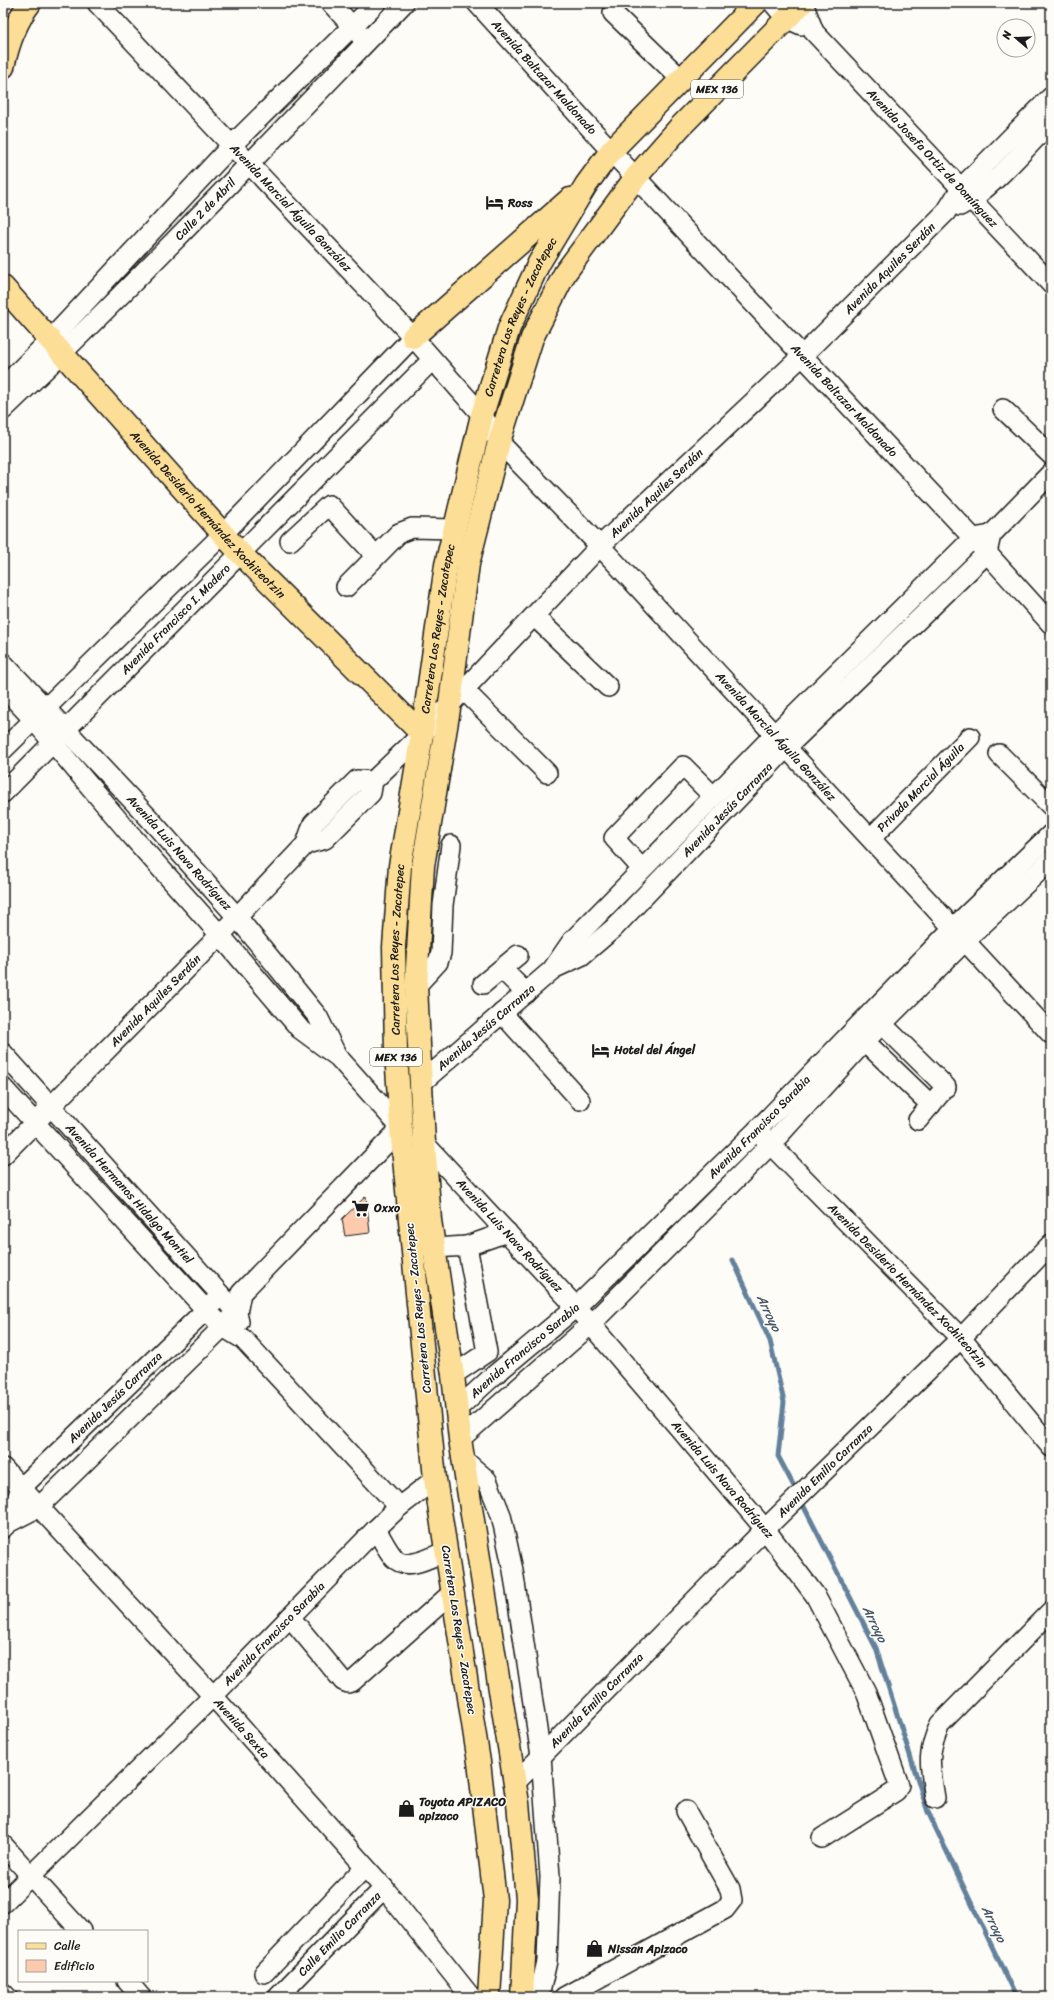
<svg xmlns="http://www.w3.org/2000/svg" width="1054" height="2000" viewBox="0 0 1054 2000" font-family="Sriracha,sans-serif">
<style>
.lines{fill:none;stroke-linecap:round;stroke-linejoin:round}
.stream{stroke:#63819b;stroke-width:5}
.building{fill:#fdcaad;stroke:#1c1c1c}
.minor-casing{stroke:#1c1c1c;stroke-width:22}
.major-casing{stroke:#1c1c1c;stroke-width:25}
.minor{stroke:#fdfcf7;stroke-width:19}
.major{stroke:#fcde96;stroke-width:22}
.labels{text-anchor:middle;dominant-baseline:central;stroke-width:3;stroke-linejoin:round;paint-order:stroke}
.shield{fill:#fdfcf7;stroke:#605f5e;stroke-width:1}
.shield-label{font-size:11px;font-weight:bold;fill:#1c1c1c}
.street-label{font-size:12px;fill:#1c1c1c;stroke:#fdfcf7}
.poi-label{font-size:12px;font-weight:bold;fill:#1c1c1c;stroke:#fdfcf7;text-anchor:start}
.water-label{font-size:13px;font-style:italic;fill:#455766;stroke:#fdfcf7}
</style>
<rect width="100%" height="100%" fill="#fdfcf7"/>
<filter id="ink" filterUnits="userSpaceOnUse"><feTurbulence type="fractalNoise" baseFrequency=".025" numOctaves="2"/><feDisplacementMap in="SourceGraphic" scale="8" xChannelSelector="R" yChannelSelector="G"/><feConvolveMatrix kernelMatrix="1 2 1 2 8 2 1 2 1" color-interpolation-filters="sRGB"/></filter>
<g filter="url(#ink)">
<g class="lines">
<path class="stream" d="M733 1260 770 1341 784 1402 778 1456 797 1492
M800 1499 876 1648 928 1812 1016 1997"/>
</g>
<path class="building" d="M366 1196 370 1233 345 1236 342 1219Z"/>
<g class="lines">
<defs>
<g id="minor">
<path id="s1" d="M97 3 413 337 482 415 499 442 600 546 1051 1034"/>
<path d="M331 3 361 36"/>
<path id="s2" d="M477 3 611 151 987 553 1051 624"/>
<path d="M773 3 786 18 801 25"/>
<path id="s3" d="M803 3 814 32 1051 284"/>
<path d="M613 13 681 79"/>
<path d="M960 206C990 191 1027 146 1051 122"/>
<path d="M3 387 51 339 232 145 376 3"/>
<path d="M1003 409 1051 455"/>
<path id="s4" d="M3 410C141 279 272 140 404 3"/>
<path d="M290 541 329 505 376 556"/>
<path d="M346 587 399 533 412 528 454 529"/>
<path d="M534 616 608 687"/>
<path id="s5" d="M3 663 148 817 237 917 318 1017 336 1054"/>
<path d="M3 687 33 719 130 834 220 935 300 1029 338 1057 401 1128 241 1293 237 1313 39 1507 8 1523 3 1528"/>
<path d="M463 689 547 773"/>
<path d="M3 750 223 534 413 337"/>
<path d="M999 754 1051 806"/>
<path id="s6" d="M3 793 432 360"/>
<path id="s7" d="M871 838 970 737"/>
<path id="s8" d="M306 844 325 839 371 793 373 781 422 734 600 546 802 356 946 212 961 188 1051 97"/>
<path d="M642 869 614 838 683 766 713 796"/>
<path d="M502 969 526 993"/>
<path id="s9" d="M553 969 581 956 614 928 787 747 987 553 991 535 1051 473"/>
<path d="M483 984 518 955"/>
<path d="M416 986 438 962 441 953 443 905 451 845"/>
<path d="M502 1013 580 1100"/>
<path d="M873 1015 946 1087"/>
<path d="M856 1033 931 1105"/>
<path id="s10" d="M3 1053 237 1313 239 1322"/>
<path id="s11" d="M420 1084 552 970 572 941 775 734 973 538 991 535"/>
<path d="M3 1088 206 1310 223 1327 243 1339 399 1507"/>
<path d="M918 1120 939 1095"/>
<path id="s12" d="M761 1135 961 1338 1051 1447"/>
<path id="s13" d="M424 1143 576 1307 765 1529 815 1595 866 1692 899 1785 896 1791 822 1838"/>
<path id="s14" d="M3 1155 220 935 306 844 313 824 357 780 373 781"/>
<path d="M467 1246 507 1232"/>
<path d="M434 1248 467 1246 487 1352 453 1375"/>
<path id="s15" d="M456 1410 491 1378 576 1307 756 1131 954 927 1051 834"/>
<path d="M460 1439 590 1325 770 1145 864 1042 966 940 1051 860"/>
<path d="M464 1460 487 1480 501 1515 513 1570 541 1756 550 1876 547 1961 539 1997"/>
<path id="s16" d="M3 1468 213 1696 384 1888 471 1997"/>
<path id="s17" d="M8 1523 21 1488 215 1301"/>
<path d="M376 1529C382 1539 387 1550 394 1558 407 1572 433 1556 446 1551"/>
<path d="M290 1617 343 1681 348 1683 353 1681 453 1592"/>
<path id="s18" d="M515 1783 765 1529 961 1338 1051 1244"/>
<path d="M935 1798C930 1766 926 1755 940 1724L1051 1611"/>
<path d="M3 1845 81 1931"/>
<path id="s19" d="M3 1903 213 1696 376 1529 399 1507 435 1479"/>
<path d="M264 1973 365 1867"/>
<path d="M127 1981 141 1997"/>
<path d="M3 1993 7 1997"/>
<path id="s20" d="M278 1997 384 1888"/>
<path d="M564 1997 725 1909 732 1900 730 1889 686 1811"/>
</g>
<g id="major">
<path d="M3 67C8 44 16 21 30 3"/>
<path id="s21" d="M3 287 239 552 422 734"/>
<path d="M413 337 570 199"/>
<path id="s22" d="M489 1997 495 1900 479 1762 435 1479 401 1128 396 1053 394 947 400 866 422 734 446 565 482 415 509 328 539 263 586 185 611 151 756 3"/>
<path d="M522 1997 527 1899 518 1803 460 1439 453 1375 430 1220 424 1143 416 986 423 866 450 703 468 564 499 442 532 338 565 273 636 177 680 127 802 3"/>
</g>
</defs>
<use href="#minor" class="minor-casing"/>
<use href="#major" class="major-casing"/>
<use href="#minor" class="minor"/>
<use href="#major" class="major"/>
</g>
</g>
<defs>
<symbol id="hotel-bare" viewBox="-9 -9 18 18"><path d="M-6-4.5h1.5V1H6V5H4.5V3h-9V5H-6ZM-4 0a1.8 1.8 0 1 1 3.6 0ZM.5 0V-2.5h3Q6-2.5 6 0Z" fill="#1c1c1c" stroke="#fdfcf7" stroke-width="2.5" paint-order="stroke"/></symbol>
<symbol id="supermarket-bare" viewBox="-9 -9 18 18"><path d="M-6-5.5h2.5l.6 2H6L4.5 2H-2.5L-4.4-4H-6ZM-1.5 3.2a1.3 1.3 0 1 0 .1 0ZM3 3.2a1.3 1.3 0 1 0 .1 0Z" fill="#1c1c1c" stroke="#fdfcf7" stroke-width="2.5" paint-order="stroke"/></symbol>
<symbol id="shop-bare" viewBox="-9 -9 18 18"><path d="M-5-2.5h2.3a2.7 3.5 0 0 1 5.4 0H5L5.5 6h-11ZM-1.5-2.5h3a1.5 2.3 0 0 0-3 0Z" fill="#1c1c1c" stroke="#fdfcf7" stroke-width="2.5" paint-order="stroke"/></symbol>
</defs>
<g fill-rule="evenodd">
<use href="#hotel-bare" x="482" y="190" width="25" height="25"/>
<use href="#hotel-bare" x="588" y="1038" width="25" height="25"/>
<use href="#supermarket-bare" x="348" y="1196" width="25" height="25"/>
<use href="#shop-bare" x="394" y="1796" width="25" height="25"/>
<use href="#shop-bare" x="582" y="1936" width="25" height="25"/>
</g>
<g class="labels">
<g class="shield">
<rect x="691" y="80" width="52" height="18" rx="3"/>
<rect x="370" y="1048" width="52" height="18" rx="3"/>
</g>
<g class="shield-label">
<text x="717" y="89">MEX 136</text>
<text x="396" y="1057">MEX 136</text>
</g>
<g class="street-label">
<text stroke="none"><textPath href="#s2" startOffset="100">Avenida Baltazar Maldonado</textPath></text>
<text stroke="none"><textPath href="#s3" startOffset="204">Avenida Josefa Ortiz de Domínguez</textPath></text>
<text stroke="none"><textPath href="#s1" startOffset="282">Avenida Marcial Águila González</textPath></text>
<text stroke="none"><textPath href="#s4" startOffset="285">Calle 2 de Abril</textPath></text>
<text stroke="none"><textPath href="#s8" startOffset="825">Avenida Aquiles Serdán</textPath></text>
<text stroke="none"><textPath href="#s22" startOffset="1702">Carretera Los Reyes - Zacatepec</textPath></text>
<text stroke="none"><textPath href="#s2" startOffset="541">Avenida Baltazar Maldonado</textPath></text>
<text stroke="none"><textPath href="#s8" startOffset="501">Avenida Aquiles Serdán</textPath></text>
<text stroke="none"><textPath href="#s21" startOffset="306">Avenida Desiderio Hernández Xochiteotzin</textPath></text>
<text stroke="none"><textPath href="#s6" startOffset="245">Avenida Francisco I. Madero</textPath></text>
<text stroke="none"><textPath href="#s22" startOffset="1378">Carretera Los Reyes - Zacatepec</textPath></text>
<text stroke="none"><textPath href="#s1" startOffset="1000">Avenida Marcial Águila González</textPath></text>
<text stroke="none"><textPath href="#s7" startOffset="71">Privada Marcial Águila</textPath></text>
<text stroke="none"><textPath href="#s9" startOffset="238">Avenida Jesús Carranza</textPath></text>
<text stroke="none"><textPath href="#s5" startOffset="259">Avenida Luis Nava Rodríguez</textPath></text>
<text stroke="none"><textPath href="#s22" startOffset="1054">Carretera Los Reyes - Zacatepec</textPath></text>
<text stroke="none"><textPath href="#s14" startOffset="217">Avenida Aquiles Serdán</textPath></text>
<text stroke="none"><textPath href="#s11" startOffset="87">Avenida Jesús Carranza</textPath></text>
<text stroke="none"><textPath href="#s15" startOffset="415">Avenida Francisco Sarabia</textPath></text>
<text stroke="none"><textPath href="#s10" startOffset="189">Avenida Hermanos Hidalgo Montiel</textPath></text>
<text stroke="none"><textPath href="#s13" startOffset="126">Avenida Luis Nava Rodríguez</textPath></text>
<text stroke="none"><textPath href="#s12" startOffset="210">Avenida Desiderio Hernández Xochiteotzin</textPath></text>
<text transform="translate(418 1308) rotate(-96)">Carretera Los Reyes - Zacatepec</text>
<text stroke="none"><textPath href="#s15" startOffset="91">Avenida Francisco Sarabia</textPath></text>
<text stroke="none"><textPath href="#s17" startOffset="168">Avenida Jesús Carranza</textPath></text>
<text stroke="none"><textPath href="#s18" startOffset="440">Avenida Emilio Carranza</textPath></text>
<text stroke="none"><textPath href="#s13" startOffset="450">Avenida Luis Nava Rodríguez</textPath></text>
<text transform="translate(459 1630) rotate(81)">Carretera Los Reyes - Zacatepec</text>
<text stroke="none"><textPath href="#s19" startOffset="382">Avenida Francisco Sarabia</textPath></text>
<text stroke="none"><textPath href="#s18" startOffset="116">Avenida Emilio Carranza</textPath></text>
<text stroke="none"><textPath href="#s16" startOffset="353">Avenida Sexta</textPath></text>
<text stroke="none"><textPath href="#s20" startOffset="88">Calle Emilio Carranza</textPath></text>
</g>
<g class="poi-label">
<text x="508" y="203">Ross</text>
<text x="614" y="1050">Hotel del Ángel</text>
<text x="374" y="1208">Oxxo</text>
<text x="419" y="1802">Toyota APIZACO<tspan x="419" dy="14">apizaco</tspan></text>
<text x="608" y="1949">Nissan Apizaco</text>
</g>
<g class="water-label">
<text transform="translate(769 1313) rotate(65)">Arroyo</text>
<text transform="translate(875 1624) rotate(64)">Arroyo</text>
<text transform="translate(994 1924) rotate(64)">Arroyo</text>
</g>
</g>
<rect width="1054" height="2000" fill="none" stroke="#fdfcf7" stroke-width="16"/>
<rect x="8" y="8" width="1038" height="1984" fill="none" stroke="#1c1c1c" stroke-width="1.5" filter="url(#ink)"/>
<rect x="18" y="1930" width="130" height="52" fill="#fdfcf7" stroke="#a3a29f"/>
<rect x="26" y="1943" width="20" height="6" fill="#fcde96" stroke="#a3a29f"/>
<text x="54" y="1950" font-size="12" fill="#1c1c1c">Calle</text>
<rect x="26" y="1960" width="20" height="12" fill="#fdcaad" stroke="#a3a29f"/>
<text x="54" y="1970" font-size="12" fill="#1c1c1c">Edificio</text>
<g transform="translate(1016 38) rotate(289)"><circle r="19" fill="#fdfcf7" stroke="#a3a29f"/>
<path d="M0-3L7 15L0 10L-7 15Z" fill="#1c1c1c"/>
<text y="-6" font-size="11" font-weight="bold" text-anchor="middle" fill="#1c1c1c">N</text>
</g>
</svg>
